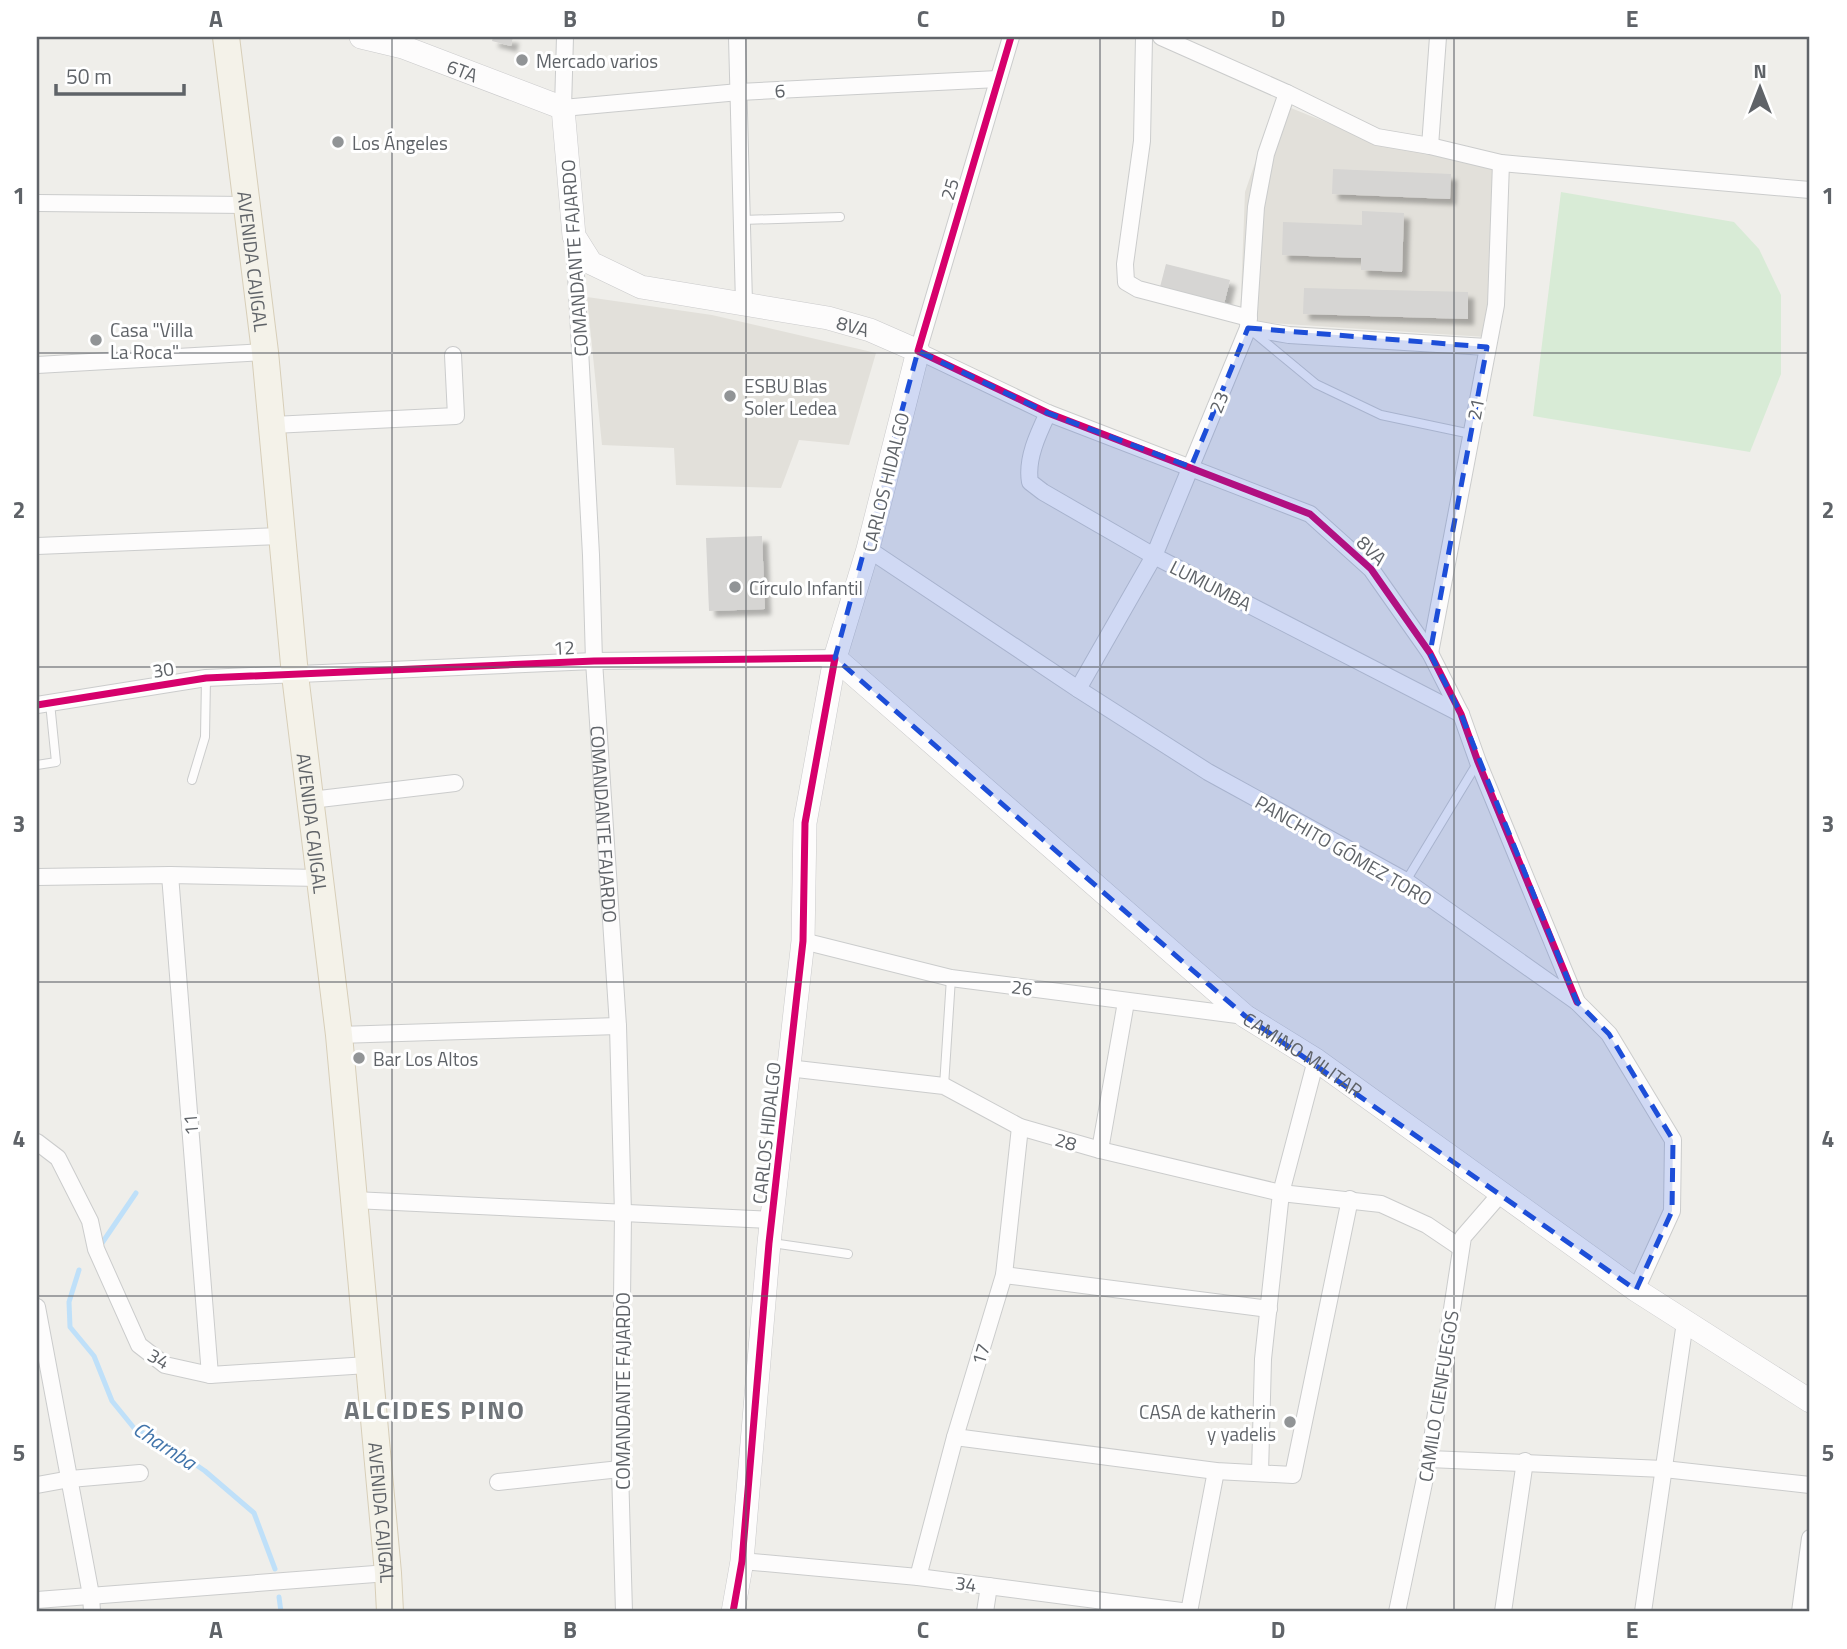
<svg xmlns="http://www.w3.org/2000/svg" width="1847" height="1649" viewBox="0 0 1847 1649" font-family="'Titillium Web',sans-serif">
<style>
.education{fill:#e2e0da}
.green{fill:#d8ebd6}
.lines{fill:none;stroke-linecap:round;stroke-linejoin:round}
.stream{stroke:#bfe0f9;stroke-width:5}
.building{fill:#d6d5d3;filter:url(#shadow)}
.lane-casing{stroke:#cbcccc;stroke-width:10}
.street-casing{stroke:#cbcccc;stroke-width:18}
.secondary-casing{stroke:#cacacb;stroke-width:24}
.primary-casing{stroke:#d7ceb8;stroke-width:28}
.lane{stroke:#fdfcfc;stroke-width:8}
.street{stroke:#fdfcfc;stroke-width:16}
.secondary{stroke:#fdfcfc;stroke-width:23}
.primary{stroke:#f4f2e9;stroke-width:26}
.cycleway-casing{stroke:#fff;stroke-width:11}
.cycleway{stroke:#d6006c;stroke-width:7}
.marked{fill:#1d4ed8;fill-opacity:0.2;stroke:#1d4ed8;stroke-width:5;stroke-dasharray:14 9;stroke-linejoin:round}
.grid{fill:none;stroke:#5f6368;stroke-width:2;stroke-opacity:0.55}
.poi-dot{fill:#919496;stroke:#fff;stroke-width:2.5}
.labels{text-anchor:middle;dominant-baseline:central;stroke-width:6;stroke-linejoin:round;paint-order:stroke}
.poi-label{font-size:19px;fill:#5f6368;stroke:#fff;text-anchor:start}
.street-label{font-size:19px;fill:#5f6368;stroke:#fff}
.water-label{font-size:21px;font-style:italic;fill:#4174aa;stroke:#fff}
.district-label{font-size:26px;font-weight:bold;letter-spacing:2px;fill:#70757a;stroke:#fff}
.neatline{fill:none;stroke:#5f6368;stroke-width:2.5}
.grid-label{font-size:23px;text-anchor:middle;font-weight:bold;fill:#5f6368}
</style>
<defs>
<filter id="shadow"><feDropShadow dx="6" dy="6" stdDeviation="2" flood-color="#0004"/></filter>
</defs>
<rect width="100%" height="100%" fill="#efeeea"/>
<path class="education" d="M1276 102 1378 143 1495 167 1491 303 1486 337 1240 321 1245 192Z
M587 297 712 315 876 353 849 445 799 440 781 488 676 485 674 448 602 445Z"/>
<path class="green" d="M1561 192 1734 222 1759 249 1781 295V374L1750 452 1533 416Z"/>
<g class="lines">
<path class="stream" d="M100 1246 136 1193
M79 1270 69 1302 70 1327 94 1356 112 1401 134 1428 170 1447 205 1471 254 1513 275 1569
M279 1597 281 1612"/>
</g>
<path class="building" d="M493 37H513L511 46 492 41Z
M1333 169 1451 174 1450 199 1332 194Z
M1362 211 1404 213 1402 272 1361 270V258L1282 255 1283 222 1362 225Z
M1166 264 1230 280 1224 304 1160 287Z
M1304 288 1468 292V319L1303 314Z
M762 536 765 609 709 611 706 538Z"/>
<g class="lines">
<defs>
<path id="lane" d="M742 220 840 217
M1253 332 1316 384 1381 415 1471 434
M37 765 56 762 50 703
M192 780 205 737 206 678
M1406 881 1478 762
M944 1086 951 978
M772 1243 848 1254"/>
<g id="street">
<path d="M565 37 563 108 739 92 998 79"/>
<path d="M737 37 744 303"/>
<path d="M1011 37 918 351 1048 413 1310 514 1371 569 1430 653 1461 714 1478 762 1577 1002"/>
<path d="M1144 37 1142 141 1125 264 1126 282 1138 289 1249 318"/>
<path d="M1161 37 1287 93 1377 137 1430 146 1501 163 1810 190"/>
<path d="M1430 146 1438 37"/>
<path d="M37 203 247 205"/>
<path id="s1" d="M574 237 591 555 594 661 618 1026 623 1214 620 1469 624 1612"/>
<path d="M1248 328 1289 335 1487 347"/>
<path d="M37 365 265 352"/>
<path d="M1048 413C1038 434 1026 459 1030 482L1043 492 1154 556 1461 714"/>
<path d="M273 425 456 416 453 355"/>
<path d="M37 546 281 536"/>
<path d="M868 549 1078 689 1208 772 1406 881 1577 1002 1609 1034 1673 1140 1672 1211 1636 1290"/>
<path d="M1430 653 1496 305 1501 163"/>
<path d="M1078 689 1154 556 1248 328 1256 207 1266 154 1287 93"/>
<path d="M37 705 206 678 594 661 835 658"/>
<path d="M311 800 455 783"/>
<path d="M170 875 210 1375"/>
<path d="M37 877 170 875 320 878"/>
<path d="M803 941 951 978 1245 1016"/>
<path d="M339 1035 618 1026"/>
<path d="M788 1068 944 1086 1020 1127 1100 1150 1281 1193 1381 1204 1427 1225 1461 1248"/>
<path d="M37 1142 58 1158 90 1221 96 1249 139 1345 165 1365 210 1375 368 1365"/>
<path d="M1100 1150 1126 1002"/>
<path d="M354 1200 772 1220"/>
<path d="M1004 1275 1269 1309"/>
<path d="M37 1307 91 1595 92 1612"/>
<path d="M955 1437 1216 1471 1293 1475 1350 1199"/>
<path d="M1429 1459 1664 1469 1810 1485"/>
<path d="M1260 1473 1263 1359 1281 1193 1316 1060"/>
<path d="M498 1482 620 1469"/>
<path d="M37 1485 70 1479 140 1473"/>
<path d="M742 1561 918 1577 1189 1612"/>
<path d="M918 1577 955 1437 1004 1275 1020 1127"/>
<path d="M37 1600 388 1573"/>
<path d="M985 1612 989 1586"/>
<path d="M1189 1612 1216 1471"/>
<path d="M1397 1612 1429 1459 1463 1237 1502 1192"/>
<path d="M1503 1612 1525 1461"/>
<path d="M1643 1612 1685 1322"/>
<path d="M1800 1612 1810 1538"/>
</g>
<g id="secondary">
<path id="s2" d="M361 37 403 47 563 108 574 236 591 263 641 287 828 318 870 330 918 351 868 549 835 658 805 823 803 941 769 1243 742 1561 733 1612"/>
<path id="s3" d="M835 658 1245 1016 1316 1060 1636 1290 1810 1401"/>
</g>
<g id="primary">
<path id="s4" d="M226 37 265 352 295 675 339 1035 388 1573 390 1612"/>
</g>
</defs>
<use href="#lane" class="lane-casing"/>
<use href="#street" class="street-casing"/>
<use href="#secondary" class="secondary-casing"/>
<use href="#primary" class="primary-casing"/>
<use href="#lane" class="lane"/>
<use href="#street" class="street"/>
<use href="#secondary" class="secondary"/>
<use href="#primary" class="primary"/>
<defs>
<path id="cycleway" d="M1011 37 918 351 1048 413 1310 514 1371 569 1430 653 1461 714 1478 762 1577 1002
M37 705 206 678 594 661 835 658 805 823 803 941 769 1243 742 1561 733 1612"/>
</defs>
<use href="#cycleway" class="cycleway-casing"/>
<use href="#cycleway" class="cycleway"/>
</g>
<path class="marked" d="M1248 328 1487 347 1430 653 1461 714 1577 1002 1609 1034 1673 1140 1672 1211 1636 1290 1245 1016 835 658 918 351 1048 413 1191 467Z"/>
<path class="grid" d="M392 37V1612M746 37V1612M1100 37V1612M1454 37V1612M37 353H1810M37 667H1810M37 982H1810M37 1296H1810"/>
<g class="poi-dot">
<circle cx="522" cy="60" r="7"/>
<circle cx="338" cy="142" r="7"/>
<circle cx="96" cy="340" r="7"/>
<circle cx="730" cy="396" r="7"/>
<circle cx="735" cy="587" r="7"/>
<circle cx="359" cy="1058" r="7"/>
<circle cx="1290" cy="1422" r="7"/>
</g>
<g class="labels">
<g class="poi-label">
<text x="536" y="60">Mercado varios</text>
<text x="352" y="142">Los Ángeles</text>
<text x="110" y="329">Casa "Villa<tspan x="110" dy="22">La Roca"</tspan></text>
<text x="744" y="385">ESBU Blas<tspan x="744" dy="22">Soler Ledea</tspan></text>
<text x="749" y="587">Círculo Infantil</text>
<text x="373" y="1058">Bar Los Altos</text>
<text x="1276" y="1411" text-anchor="end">CASA de katherin<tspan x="1276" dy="22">y yadelis</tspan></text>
</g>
<g class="street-label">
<text stroke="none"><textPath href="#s2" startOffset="107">6TA</textPath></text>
<text transform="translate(780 90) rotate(-3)">6</text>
<text transform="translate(949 189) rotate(-74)">25</text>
<text transform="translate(574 258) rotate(-94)">COMANDANTE FAJARDO</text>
<text stroke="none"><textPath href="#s4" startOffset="226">AVENIDA CAJIGAL</textPath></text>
<text stroke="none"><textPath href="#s2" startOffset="646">8VA</textPath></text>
<text transform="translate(1218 402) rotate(-68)">23</text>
<text transform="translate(1475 409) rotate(-79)">21</text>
<text transform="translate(885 482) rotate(-76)">CARLOS HIDALGO</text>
<text transform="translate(1372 550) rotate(45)">8VA</text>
<text transform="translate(1211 585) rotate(27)">LUMUMBA</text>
<text transform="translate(564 647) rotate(-3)">12</text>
<text transform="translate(163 669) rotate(-9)">30</text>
<text stroke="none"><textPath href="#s4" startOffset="791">AVENIDA CAJIGAL</textPath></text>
<text stroke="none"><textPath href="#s1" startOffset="588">COMANDANTE FAJARDO</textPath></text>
<text transform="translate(1344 850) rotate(30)">PANCHITO GÓMEZ TORO</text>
<text transform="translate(1022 987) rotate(8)">26</text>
<text stroke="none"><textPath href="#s3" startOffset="614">CAMINO MILITAR</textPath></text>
<text transform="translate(190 1125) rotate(-95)">11</text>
<text transform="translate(766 1133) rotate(-84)">CARLOS HIDALGO</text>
<text transform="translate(1066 1141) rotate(16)">28</text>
<text transform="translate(980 1354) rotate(-73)">17</text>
<text transform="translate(159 1358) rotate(30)">34</text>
<text transform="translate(622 1391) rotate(-90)">COMANDANTE FAJARDO</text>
<text transform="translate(1438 1396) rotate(-81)">CAMILO CIENFUEGOS</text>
<text stroke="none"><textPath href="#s4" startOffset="1484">AVENIDA CAJIGAL</textPath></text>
<text transform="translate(966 1583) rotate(7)">34</text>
</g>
<g class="water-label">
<text transform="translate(165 1445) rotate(33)">Charnba</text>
</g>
<g class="district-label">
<text x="435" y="1409">ALCIDES PINO</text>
</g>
</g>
<rect width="1847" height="1649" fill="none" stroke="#ffffff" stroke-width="77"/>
<g transform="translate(1760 88)" stroke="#ffffff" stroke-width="5" paint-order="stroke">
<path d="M0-5L12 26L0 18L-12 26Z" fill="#5f6368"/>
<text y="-10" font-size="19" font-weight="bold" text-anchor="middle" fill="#5f6368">N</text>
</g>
<path d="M56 84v10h128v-10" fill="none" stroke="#5f6368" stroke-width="3.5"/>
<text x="66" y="84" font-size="21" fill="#5f6368" stroke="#ffffff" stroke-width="5" paint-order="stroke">50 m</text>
<rect x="38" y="38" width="1770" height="1572" class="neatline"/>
<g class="grid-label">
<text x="216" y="27">A</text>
<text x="570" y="27">B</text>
<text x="923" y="27">C</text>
<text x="1278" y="27">D</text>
<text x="1632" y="27">E</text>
<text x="19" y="204">1</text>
<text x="1828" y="204">1</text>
<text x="19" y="518">2</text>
<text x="1828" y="518">2</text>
<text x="19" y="832">3</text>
<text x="1828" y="832">3</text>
<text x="19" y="1147">4</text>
<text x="1828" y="1147">4</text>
<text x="19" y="1461">5</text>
<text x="1828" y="1461">5</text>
<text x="216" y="1638">A</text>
<text x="570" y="1638">B</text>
<text x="923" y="1638">C</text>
<text x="1278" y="1638">D</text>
<text x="1632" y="1638">E</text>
</g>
</svg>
